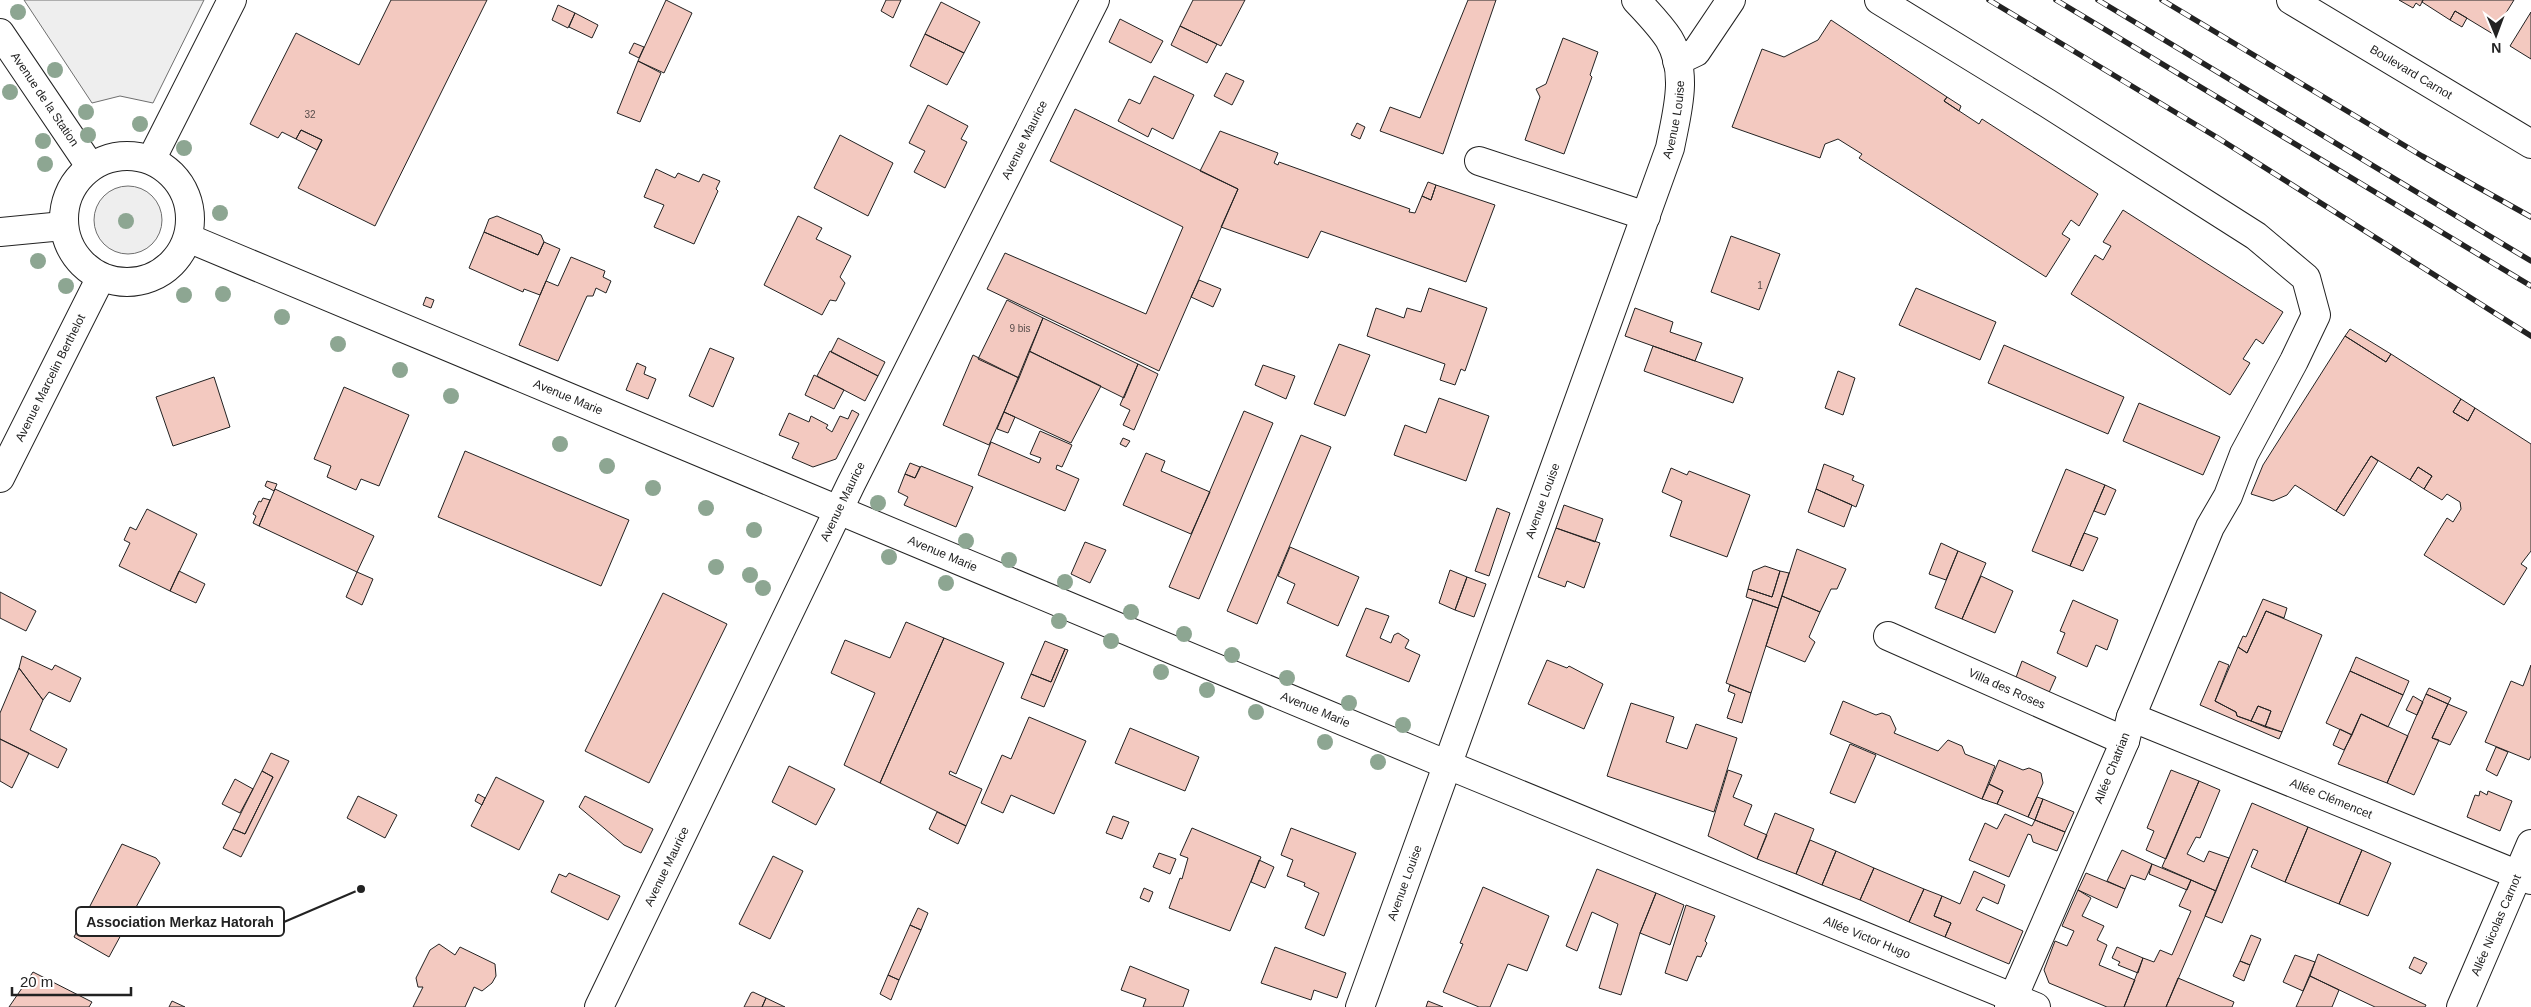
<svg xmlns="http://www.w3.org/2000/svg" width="2531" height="1007" viewBox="0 0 2531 1007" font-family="Helvetica,sans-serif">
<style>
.green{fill:#eee;stroke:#6f6f6f}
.building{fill:#f3c9c0;stroke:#222}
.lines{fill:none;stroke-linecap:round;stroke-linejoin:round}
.minor-casing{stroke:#222;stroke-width:30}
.minor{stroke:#fff;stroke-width:28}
.rail-casing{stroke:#222;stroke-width:5.5}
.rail{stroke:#fff;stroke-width:4;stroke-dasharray:11;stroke-linecap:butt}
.tree{fill:#8da692}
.labels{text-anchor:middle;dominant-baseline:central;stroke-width:4;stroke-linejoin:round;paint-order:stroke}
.number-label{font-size:10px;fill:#564c4a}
.street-label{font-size:12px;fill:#222;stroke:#fff}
.leader{fill:none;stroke:#222;stroke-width:2}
.callout-dot{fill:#222;stroke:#fff;stroke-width:2}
.callout{fill:#fff;stroke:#222;stroke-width:2}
.callout-label{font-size:14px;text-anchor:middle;font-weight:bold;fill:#222}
</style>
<rect width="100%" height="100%" fill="#fff"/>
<path class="green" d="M24 0H204L153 103 120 96 92 103Z
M94 220a34 34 0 1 1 68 0a34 34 0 1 1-68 0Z"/>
<path class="building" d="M391 0H487L375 226 298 188 322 140 301 130 296 139 282 132 278 138 250 124 296 33 359 65Z
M666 0 692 13 664 73 638 61Z
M886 0H901L893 18 881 11Z
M1193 0H1245L1221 46 1180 26Z
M1468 0H1496L1443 154 1380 131 1390 107 1420 118Z
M2399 0H2423L2420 6 2416 3 2413 8Z
M2423 0H2514L2493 34 2455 11 2450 20 2422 2Z
M941 2 980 22 964 53 925 34Z
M558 5 575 13 568 28 552 20Z
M2455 11 2467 18 2462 27 2450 20Z
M2531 12V59L2510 46Z
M575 13 598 25 592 38 569 27Z
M1120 19 1163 41 1151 63 1109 42Z
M1831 20 1947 97 1944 101 1979 124 1982 119 2098 194 2079 226 2071 220 2062 234 2070 239 2046 277 1859 158 1862 154 1838 139 1825 144 1820 158 1732 127 1762 49 1784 57 1818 40Z
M1180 26 1217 44 1207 63 1171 45Z
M925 34 964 53 947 85 910 66Z
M1563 38 1598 52 1590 75 1592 77 1564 154 1525 140 1540 97 1536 89 1546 84Z
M634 43 644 47 639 58 629 53Z
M638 61 661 73 640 122 617 113Z
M1226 73 1244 81 1232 105 1214 96Z
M1154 76 1194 95 1173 139 1152 128 1148 137 1118 121 1129 99 1140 104Z
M1947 97 1961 106 1959 111 1944 101Z
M928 105 968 126 961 139 967 142 945 188 914 172 925 151 909 143Z
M1075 109 1238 189 1159 371 987 289 1005 253 1146 314 1183 227 1050 161Z
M1357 123 1365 127 1360 139 1351 135Z
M301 130 322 140 317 150 296 139Z
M1220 131 1278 153 1274 163 1278 165 1279 162 1410 209 1409 212 1415 213 1422 196 1431 200 1436 185 1495 205 1466 282 1321 231 1308 258 1221 227 1238 189 1200 171Z
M840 135 893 163 868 216 814 188Z
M656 169 675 178 678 173 699 182 703 174 720 181 716 189 718 191 694 244 654 227 664 205 644 197Z
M1428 182 1436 185 1431 200 1422 196Z
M2123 210 2283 312 2263 344 2256 339 2243 359 2250 363 2230 395 2071 294 2095 255 2103 260 2111 246 2103 242Z
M497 216 541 235 544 242 538 255 484 232 489 219Z
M798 216 822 228 816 239 851 256 840 277 845 283 836 301 830 300 822 315 764 285Z
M484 232 538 255 544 242 560 249 540 295 524 289 523 292 469 268Z
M1731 236 1780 254 1759 310 1711 292Z
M571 257 605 271 603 277 611 281 606 293 596 288 593 296H587L558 361 519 345 546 281 558 286Z
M1199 280 1221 289 1213 307 1191 297Z
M1429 288 1487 308 1465 371 1461 369 1455 385 1440 380 1445 364 1367 336 1376 308 1404 318 1407 308 1421 312Z
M1916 288 1996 322 1980 360 1899 325Z
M426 297 434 300 431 308 423 305Z
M1007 300 1043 318 1019 378 978 359Z
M1635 308 1673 322 1670 332 1702 343 1695 361 1625 336Z
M1043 318 1138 364 1124 398 1029 351Z
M2350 329 2391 354 2386 362 2345 336Z
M2345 336 2386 362 2391 354 2461 399 2453 412 2468 421 2475 408 2531 444V551L2521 564 2527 568 2504 605 2424 555 2447 518 2453 522 2461 509 2460 502 2447 494 2442 500 2424 489 2432 476 2418 467 2410 480 2371 456 2336 511 2295 485 2287 495 2273 501 2251 494 2263 465Z
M838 338 885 362 878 376 831 352Z
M1339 344 1370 355 1345 416 1314 404Z
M2004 345 2124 397 2108 434 1988 383Z
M1653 346 1743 378 1733 403 1644 371Z
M710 348 734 358 713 407 689 396Z
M830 351 878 376 865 401 817 376Z
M1029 351 1101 386 1071 443 1004 412Z
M973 355 1019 378 989 445 943 425Z
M637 363 646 367 644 374 656 379 648 399 626 390Z
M1138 364 1158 374 1134 430 1123 425 1130 410 1120 405Z
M1263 365 1295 376 1286 399 1255 385Z
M1838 371 1855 378 1843 415 1825 408Z
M814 375 844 390 834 409 805 395Z
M214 377 230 427 173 446 156 397Z
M344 387 409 415 379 486 361 479 356 490 327 477 331 466 314 459Z
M1439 398 1489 416 1466 481 1394 455 1405 425 1426 433Z
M2461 399 2475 408 2468 421 2453 412Z
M2139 403 2220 437 2203 475 2123 441Z
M852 410 859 414 836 459 813 467 792 458 799 443 779 435 789 413 809 422 811 416 828 425 826 428 832 432 840 416 848 419Z
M1244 411 1273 423 1199 599 1169 587Z
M1004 412 1015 417 1008 433 997 429Z
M1040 431 1072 445 1062 467 1057 465 1056 469 1079 479 1065 511 978 475 991 442 1039 463 1041 458 1030 454Z
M1301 435 1331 447 1257 624 1227 611Z
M1123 438 1130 441 1126 447 1120 444Z
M465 451 629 520 601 586 438 517Z
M1146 453 1165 461 1161 471 1210 492 1191 534 1123 505Z
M2371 456 2378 461 2344 516 2336 511Z
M910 463 920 467 915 478 905 474Z
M1824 464 1854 476 1852 480 1864 485 1856 507 1816 489Z
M921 466 973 487 956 527 904 505 908 497 898 492 905 474 915 478Z
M2418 467 2432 476 2424 489 2410 480Z
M1671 468 1687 475 1689 471 1750 495 1727 557 1670 536 1682 501 1662 492Z
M2066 469 2105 485 2070 566 2032 551Z
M267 481 277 484 274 491 265 486Z
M2105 485 2116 490 2105 515 2094 511Z
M275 489 374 536 357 572 259 526Z
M1816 489 1852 505 1844 527 1808 512Z
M263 498 270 500 259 526 253 523 256 516 253 514 259 501 261 502Z
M1564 505 1603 519 1595 542 1556 528Z
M1497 508 1510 513 1489 576 1475 571Z
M147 509 197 534 170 591 119 566 130 543 124 540 130 527 136 530Z
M1556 528 1600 543 1584 588 1567 581 1565 587 1538 577Z
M2084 533 2098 538 2083 571 2070 566Z
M1085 542 1106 550 1090 583 1071 574Z
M1941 543 1958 551 1946 580 1929 574Z
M1290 547 1359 577 1338 626 1287 603 1295 584 1278 576Z
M1797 549 1846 569 1837 589H1831L1820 612 1782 596Z
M1958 551 1986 563 1962 619 1935 608Z
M1765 566 1780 571 1772 597 1748 589 1753 571Z
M1450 570 1467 577 1455 610 1439 603Z
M179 571 205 584 196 603 170 591Z
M1780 571 1789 573 1778 608 1746 597 1748 589 1772 597Z
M357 572 373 579 362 605 346 597Z
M1981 576 2013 591 1995 633 1962 619Z
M1467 577 1486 584 1474 617 1455 610Z
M0 592 36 611 26 631 0 618Z
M663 593 727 624 649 783 585 751Z
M1782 596 1820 612 1809 637 1815 642 1805 662 1766 646Z
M1753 599 1778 608 1751 693 1726 683Z
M2263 599 2287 608 2284 618 2266 611 2247 653 2238 647 2243 636 2246 637Z
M2073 600 2118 620 2107 650 2096 645 2087 667 2057 653 2065 633 2060 631Z
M1366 608 1389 616 1380 638 1391 643 1394 635 1398 633 1409 640 1405 648 1420 655 1409 682 1346 656Z
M2266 611 2322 635 2282 732 2265 727 2271 711 2258 706 2251 721 2237 716 2236 712 2215 701 2238 647 2247 653Z
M906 622 944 638 880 783 844 765 875 693 831 673 845 640 890 658Z
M944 638 1004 663 956 774 950 771 949 774 982 789 966 826 880 783Z
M1045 641 1065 649 1051 682 1031 674Z
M1065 649 1068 650 1044 707 1021 698 1031 674 1051 682Z
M22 656 52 670 55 665 81 678 70 702 49 692 43 700 19 668Z
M2356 657 2409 681 2403 695 2350 671Z
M1547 660 1567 668 1569 666 1603 684 1584 729 1528 704Z
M2022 661 2056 677 2047 697 2014 683Z
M2219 661 2229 665 2215 701 2236 712 2237 716 2282 732 2279 739 2200 705Z
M2531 665V756L2529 760 2485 742 2511 681 2523 686Z
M19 668 43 700 30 730 67 749 58 768 0 739V713Z
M2350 671 2403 695 2388 727 2361 714 2352 735 2326 723Z
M1730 685 1751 693 1742 723 1727 718 1735 694 1728 691Z
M2429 688 2451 698 2448 704 2426 694Z
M2426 694 2448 704 2432 738 2439 740 2414 795 2387 783Z
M2413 696 2423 702 2417 715 2406 710Z
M1843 701 1876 715 1882 713 1890 716 1896 729 1894 733 1938 751 1948 740 1962 746 1965 754 1995 766 1982 799 1830 734Z
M1631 703 1674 717 1666 742 1687 749 1696 724 1737 738 1714 812 1607 776Z
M2448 704 2467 712 2450 745 2432 738Z
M2258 706 2271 711 2265 727 2251 721Z
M2361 714 2408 736 2387 783 2338 764Z
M1029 717 1086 741 1054 814 1011 795 1003 813 981 803 1002 755 1011 759Z
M1130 728 1199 757 1185 791 1115 763Z
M2340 729 2352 735 2344 750 2333 745Z
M0 739 29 753 12 788 0 781Z
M1850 744 1876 755 1855 803 1830 793Z
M2496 747 2508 752 2497 776 2486 770Z
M271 753 289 761 241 857 223 848 233 829 245 834 273 777 262 771Z
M1999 760 2023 770 2029 768 2041 773 2043 783 2028 817 1997 804 2003 791 1989 784Z
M789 766 835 789 816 825 772 802Z
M1728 770 1742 775 1733 797 1752 805 1744 825 1767 835 1757 859 1708 836Z
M2171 770 2199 781 2166 859 2146 850 2154 831 2147 828Z
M262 771 273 777 245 834 233 829Z
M496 777 544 801 519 850 471 826Z
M235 779 253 789 240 813 222 804Z
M2199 781 2220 790 2200 838 2196 837 2187 854 2204 862 2209 851 2229 858 2216 891 2162 867Z
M1989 784 2003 791 1997 804 1982 799Z
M2480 791 2487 795 2488 791 2512 801 2500 831 2467 817 2475 795 2479 796Z
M478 794 485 798 482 805 475 801Z
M358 796 397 815 385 838 347 818Z
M585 796 653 829 641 853 624 845 579 807Z
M2037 797 2043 799 2035 820 2028 817Z
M2043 799 2074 812 2065 832 2035 820Z
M2252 803 2308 827 2285 882 2251 867 2258 851 2253 849 2222 923 2205 916Z
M937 812 966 826 958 844 929 829Z
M1775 813 1814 829 1796 874 1757 859Z
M2005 814 2032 826 2035 820 2065 832 2057 851 2033 842 2031 835 2028 834 2009 877 1969 860 1985 823 1997 829Z
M1113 816 1129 822 1122 839 1106 833Z
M2308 827 2362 850 2339 904 2285 882Z
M1192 828 1261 857 1230 931 1169 908 1180 878 1182 879 1188 858 1180 855Z
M1291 828 1356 853 1324 936 1305 928 1319 893 1304 886 1305 883 1287 876 1293 860 1281 855Z
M1810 840 1836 851 1822 885 1796 874Z
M122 844 156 858 160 863 109 957 74 937Z
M2122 850 2152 864 2145 880 2131 875 2125 889 2107 881Z
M2362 850 2391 863 2368 916 2339 904Z
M1836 851 1874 868 1860 900 1822 885Z
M1159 853 1176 859 1170 874 1153 867Z
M773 856 803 871 770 939 739 924Z
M1259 860 1274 867 1265 888 1251 882Z
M2152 864 2191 880 2187 890 2149 874Z
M1874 868 1924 889 1909 922 1860 900Z
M1597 869 1656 893 1640 933 1621 995 1599 988 1618 924 1592 912 1577 951 1566 946Z
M1974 871 2005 885 1998 904 1983 897 1976 910 2023 931 2009 964 1945 937 1951 923 1934 916 1942 896 1960 904Z
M569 873 620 896 608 920 551 892 559 874 566 877Z
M2086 873 2125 889 2117 908 2078 890Z
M2191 880 2216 891 2166 1007H2124L2143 958 2154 962 2160 950 2172 955 2191 911 2179 906Z
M1483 887 1549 916 1527 971 1508 964 1490 1007H1479L1443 992 1463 944 1460 943Z
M1144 888 1153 892 1149 902 1140 898Z
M1924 889 1942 896 1934 916 1951 923 1945 937 1909 922Z
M2078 890 2091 898 2082 916 2104 926 2097 940 2107 945 2099 965 2135 980 2124 1007H2107L2049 983 2044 970 2055 941 2067 946 2074 931 2062 926Z
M1656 893 1684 905 1670 945 1640 933Z
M1686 905 1715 916 1705 941 1707 943 1701 957 1697 956 1687 981 1665 973Z
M918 908 928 913 921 930 910 925Z
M910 925 921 930 899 980 888 975Z
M2251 935 2261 939 2250 965 2240 961Z
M439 944 455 955 460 947 495 964 496 976 492 983 482 991 474 987 465 1007H413L423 987H418L416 978 430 950Z
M1275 947 1346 973 1337 998 1314 990 1311 1000 1261 983Z
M2117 947 2143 958 2138 973 2118 965 2120 962 2112 958Z
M2318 954 2426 1005 2425 1007H2375L2310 976Z
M2295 955 2315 962 2303 991 2283 982Z
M2414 957 2427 963 2421 974 2409 968Z
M2240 961 2250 965 2244 981 2233 976Z
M1130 966 1189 990 1183 1007H1143L1146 999 1121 990Z
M33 972 92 1002 89 1007H9Z
M888 975 899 980 891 1000 880 994Z
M2310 976 2339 990 2332 1007H2296Z
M2178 978 2234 1002 2232 1007H2166Z
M753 992 766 998 762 1007H744L751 993Z
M766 998 785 1007H762Z
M172 1001 185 1007H169Z
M1428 1001 1443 1007H1426Z"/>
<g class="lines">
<defs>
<g id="minor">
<path d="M1879 0 2047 103 2256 236 2306 278 2316 315 2294 361 2244 454 2228 496 2210 527 2131 717 2125 741 2009 1007"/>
<path id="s1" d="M2291 0 2531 144"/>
<path id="s2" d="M0 33 90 166"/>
<path d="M1677 61 1696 52 1731 0"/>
<circle cx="127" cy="219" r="63"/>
<path d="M151 160 232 0"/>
<path d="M1479 161 1646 216"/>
<path d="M0 232 63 226"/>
<path id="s3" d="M188 238 1448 765 2036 1007"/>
<path id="s4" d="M0 478 101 277"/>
<path id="s5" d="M1888 636 2125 741"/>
<path id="s6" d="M2131 717 2531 880"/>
<path id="s7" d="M599 1007 851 484 1095 0"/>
<path id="s8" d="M1360 1007 1670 148C1677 112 1689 73 1669 39 1660 25 1647 12 1636 0"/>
<path id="s9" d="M2461 1007 2531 844"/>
</g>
</defs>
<use href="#minor" class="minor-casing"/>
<use href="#minor" class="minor"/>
<defs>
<path id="rail" d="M1989 0 2218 138 2531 336
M2056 0 2531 286
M2098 0 2531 261
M2162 0 2422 156 2531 217"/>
</defs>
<use href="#rail" class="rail-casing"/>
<use href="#rail" class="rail"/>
</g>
<g class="tree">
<circle cx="18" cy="12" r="8"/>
<circle cx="55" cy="70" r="8"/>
<circle cx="10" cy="92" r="8"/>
<circle cx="86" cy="112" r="8"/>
<circle cx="140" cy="124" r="8"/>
<circle cx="88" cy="135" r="8"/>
<circle cx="43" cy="141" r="8"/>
<circle cx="184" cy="148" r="8"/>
<circle cx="45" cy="164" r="8"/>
<circle cx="220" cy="213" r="8"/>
<circle cx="126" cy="221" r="8"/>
<circle cx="38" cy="261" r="8"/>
<circle cx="66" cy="286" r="8"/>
<circle cx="223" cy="294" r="8"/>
<circle cx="184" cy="295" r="8"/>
<circle cx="282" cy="317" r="8"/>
<circle cx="338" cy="344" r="8"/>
<circle cx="400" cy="370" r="8"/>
<circle cx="451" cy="396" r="8"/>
<circle cx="560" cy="444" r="8"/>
<circle cx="607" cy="466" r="8"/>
<circle cx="653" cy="488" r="8"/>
<circle cx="878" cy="503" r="8"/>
<circle cx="706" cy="508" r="8"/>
<circle cx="754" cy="530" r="8"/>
<circle cx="966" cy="541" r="8"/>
<circle cx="889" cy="557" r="8"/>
<circle cx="1009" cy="560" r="8"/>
<circle cx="716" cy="567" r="8"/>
<circle cx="750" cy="575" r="8"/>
<circle cx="1065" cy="582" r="8"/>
<circle cx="946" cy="583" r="8"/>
<circle cx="763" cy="588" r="8"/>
<circle cx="1131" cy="612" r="8"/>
<circle cx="1059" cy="621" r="8"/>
<circle cx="1184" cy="634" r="8"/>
<circle cx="1111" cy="641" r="8"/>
<circle cx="1232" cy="655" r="8"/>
<circle cx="1161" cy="672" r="8"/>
<circle cx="1287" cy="678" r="8"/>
<circle cx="1207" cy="690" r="8"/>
<circle cx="1349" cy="703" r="8"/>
<circle cx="1256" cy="712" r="8"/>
<circle cx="1403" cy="725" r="8"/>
<circle cx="1325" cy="742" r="8"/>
<circle cx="1378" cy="762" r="8"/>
</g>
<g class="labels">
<g class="number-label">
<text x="310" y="114">32</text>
<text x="1760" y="285">1</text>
<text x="1020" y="328">9 bis</text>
</g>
<g class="street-label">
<text stroke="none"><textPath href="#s1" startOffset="140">Boulevard Carnot</textPath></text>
<text stroke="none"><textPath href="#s2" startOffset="80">Avenue de la Station</textPath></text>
<text stroke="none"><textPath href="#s8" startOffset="942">Avenue Louise</textPath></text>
<text stroke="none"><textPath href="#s7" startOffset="966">Avenue Maurice</textPath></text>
<text stroke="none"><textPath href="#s4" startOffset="112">Avenue Marcelin Berthelot</textPath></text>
<text stroke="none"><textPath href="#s3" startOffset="412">Avenue Marie</textPath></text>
<text stroke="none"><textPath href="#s7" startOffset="561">Avenue Maurice</textPath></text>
<text stroke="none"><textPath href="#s8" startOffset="538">Avenue Louise</textPath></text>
<text stroke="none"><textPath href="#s3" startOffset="818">Avenue Marie</textPath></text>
<text stroke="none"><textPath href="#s5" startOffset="130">Villa des Roses</textPath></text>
<text stroke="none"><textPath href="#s3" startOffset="1222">Avenue Marie</textPath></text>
<text transform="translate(2112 768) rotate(-68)">Allée Chatrian</text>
<text stroke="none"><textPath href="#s6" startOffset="216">Allée Clémencet</textPath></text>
<text stroke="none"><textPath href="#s7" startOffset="156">Avenue Maurice</textPath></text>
<text stroke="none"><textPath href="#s8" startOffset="132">Avenue Louise</textPath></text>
<text stroke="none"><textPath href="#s9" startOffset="89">Allée Nicolas Carnot</textPath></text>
<text stroke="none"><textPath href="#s3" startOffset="1819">Allée Victor Hugo</textPath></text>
</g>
</g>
<path class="leader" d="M361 889L284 922"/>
<circle class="callout-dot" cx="361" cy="889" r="5"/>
<rect class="callout" x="76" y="907" width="208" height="29" rx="5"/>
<g class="callout-label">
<text x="180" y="927">Association Merkaz Hatorah</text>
</g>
<g transform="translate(2496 35) rotate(179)" stroke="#ffffff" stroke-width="4" paint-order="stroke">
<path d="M0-4L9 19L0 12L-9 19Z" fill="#222222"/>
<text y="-8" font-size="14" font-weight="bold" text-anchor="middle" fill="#222222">N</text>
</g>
<path d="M12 987v8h119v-8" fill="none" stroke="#222222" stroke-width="2.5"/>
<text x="20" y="987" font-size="15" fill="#222222" stroke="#ffffff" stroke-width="4" paint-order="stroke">20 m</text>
</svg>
